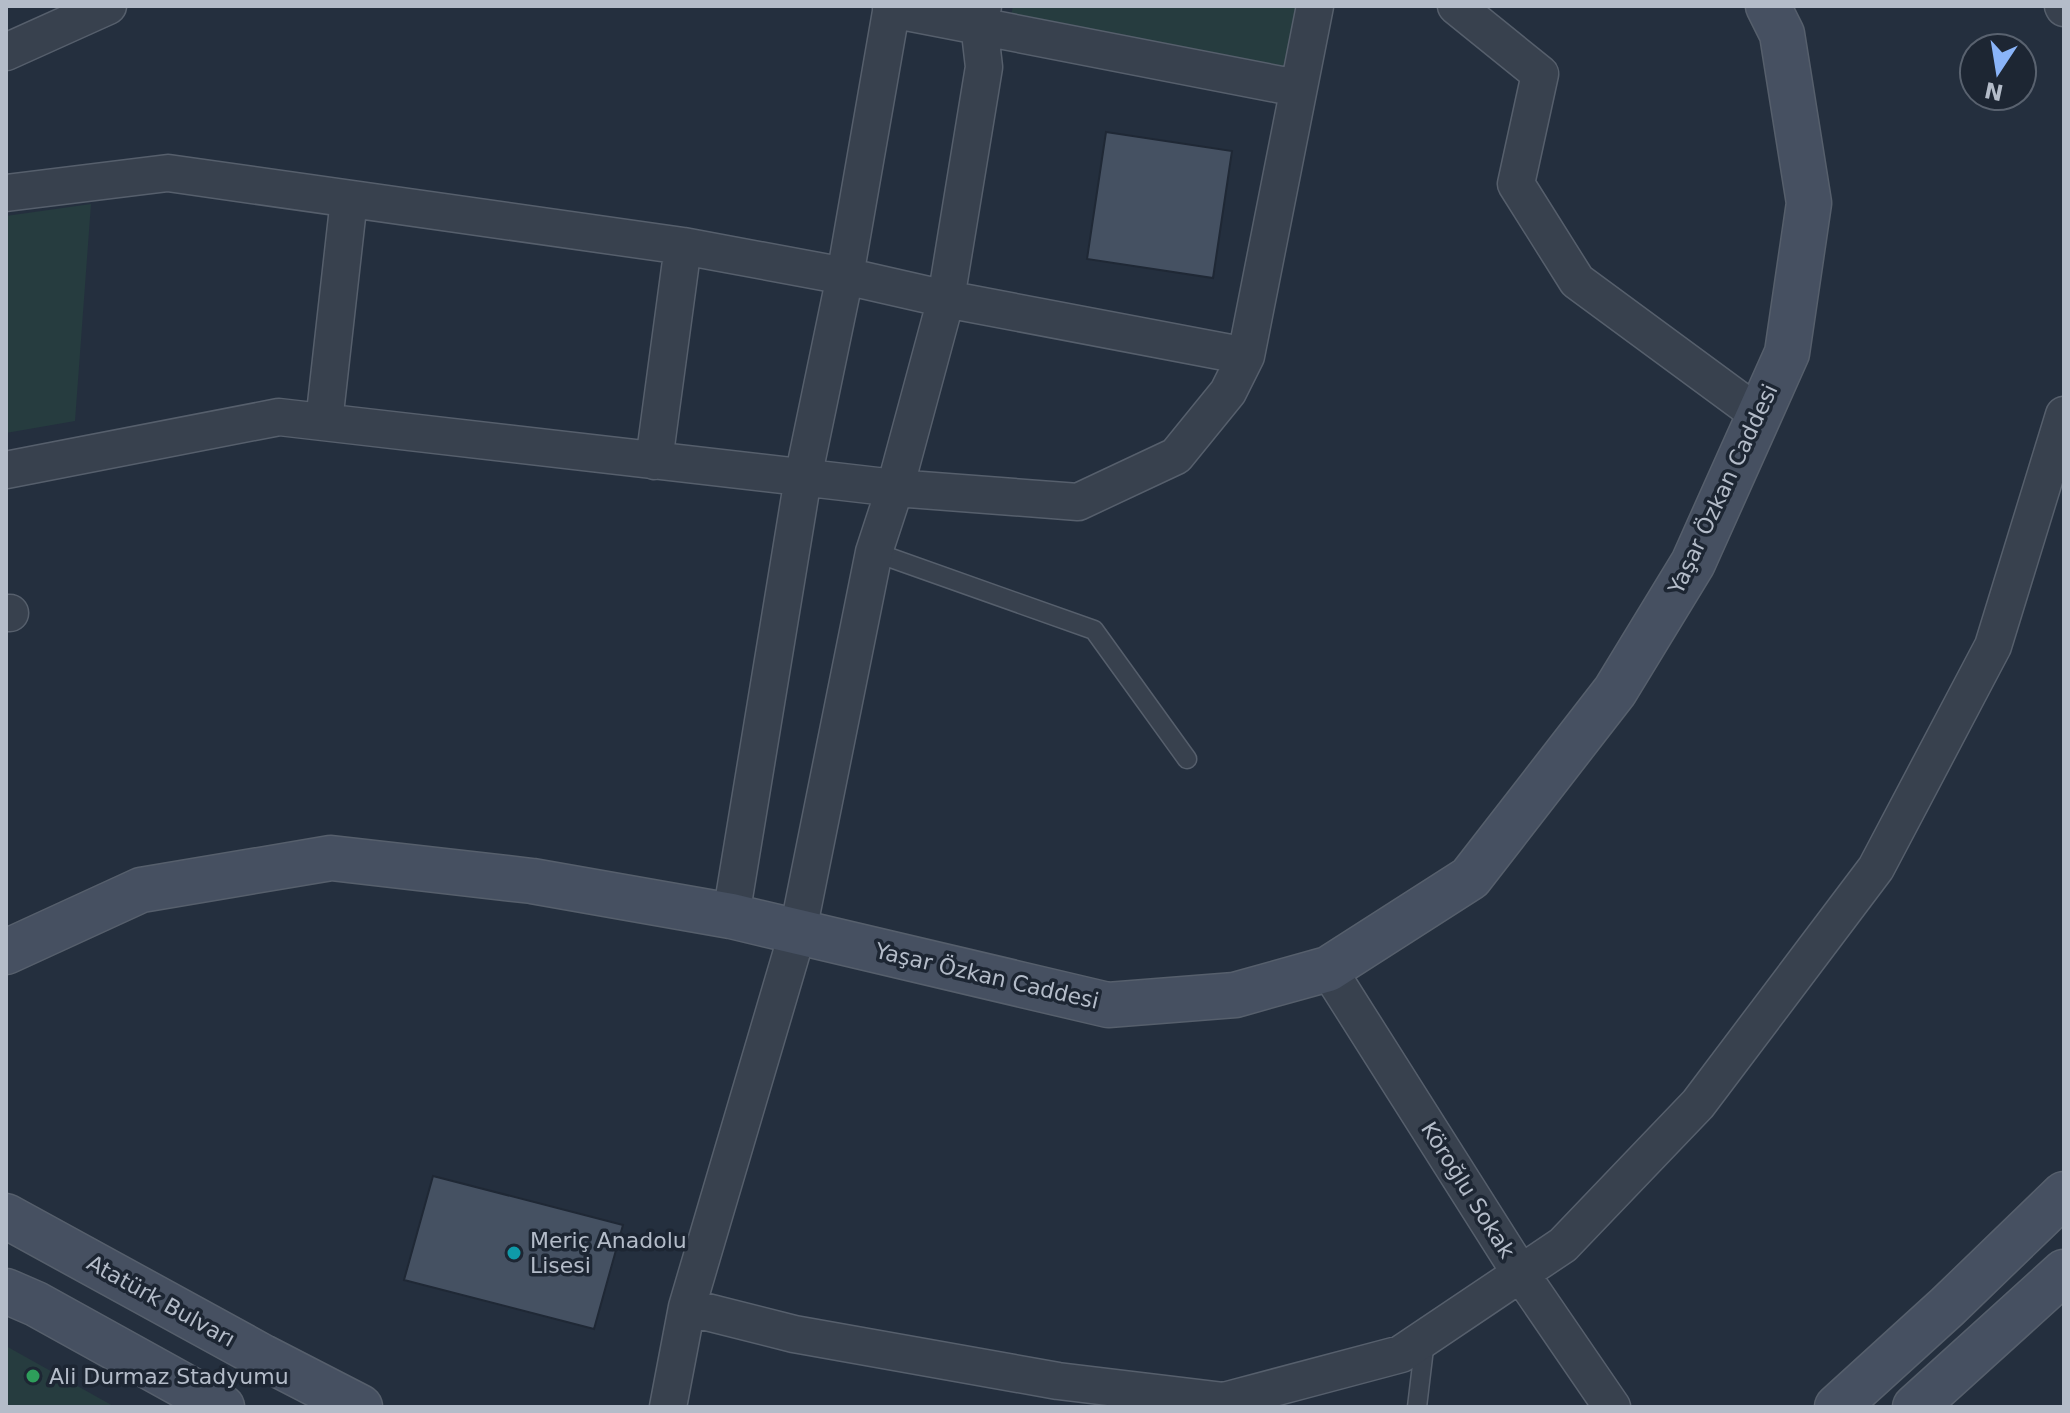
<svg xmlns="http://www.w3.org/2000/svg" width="2070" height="1413" viewBox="0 0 2070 1413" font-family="'DejaVu Sans',sans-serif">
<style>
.green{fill:#263c3f}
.building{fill:#455162;stroke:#1f2835;stroke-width:2}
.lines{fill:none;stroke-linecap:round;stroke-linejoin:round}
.lane-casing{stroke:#565f6c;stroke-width:21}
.street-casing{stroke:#565f6c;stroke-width:39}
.secondary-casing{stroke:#565f6c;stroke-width:47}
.lane{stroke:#38414e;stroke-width:18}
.street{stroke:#38414e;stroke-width:36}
.secondary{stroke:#465061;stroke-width:44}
.culture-dot{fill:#0f9aa8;stroke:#1d2633;stroke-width:3}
.leisure-dot{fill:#2e9e5b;stroke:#1d2633;stroke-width:3}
.labels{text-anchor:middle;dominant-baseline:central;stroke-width:7;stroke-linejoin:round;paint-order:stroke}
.street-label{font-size:22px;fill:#b4bcc9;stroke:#1d2633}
.poi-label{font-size:22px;fill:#b4bcc9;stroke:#1d2633;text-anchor:start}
</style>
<rect width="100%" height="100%" fill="#242f3e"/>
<path class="green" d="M1013 6H1303L1289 74 1011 16Z
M91 204 75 421 6 433V216Z
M6 1346 115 1407H6Z"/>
<path class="building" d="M1106 132 1232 151 1213 278 1087 259Z
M433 1176 623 1225 594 1329 404 1280Z"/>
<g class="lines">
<defs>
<path id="lane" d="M874 552 1094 630 1187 759
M1417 1407 1425 1340"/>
<path id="street" d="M1456 6 1540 74 1516 184 1577 281 1759 415
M2063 6 2064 8
M891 9 1297 88
M6 52 108 6
M6 193 168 173 683 246 845 276 946 299 1246 356
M324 422 349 199
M654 461 683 246
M6 470 279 417 895 488 1078 502 1176 456 1228 392 1246 356 1315 6
M6 613H10
M731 916 803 478 845 276 892 6
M1328 969 1521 1274 1612 1407
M687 1307 794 1334 1058 1381 1224 1401 1401 1354 1563 1245 1698 1104 1876 868 1993 646 2064 415
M668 1407 687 1307 798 931 874 552 895 488 946 299 984 67 979 24 983 6"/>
<path id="secondary" d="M6 952 141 890 331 858 532 881 731 916 1108 1005 1235 995 1328 969 1470 878 1615 691 1693 563 1787 353 1809 203 1782 34 1768 6
M6 1216 263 1357 360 1407
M6 1291 36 1304 222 1407
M1837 1407 1947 1307 2064 1194
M1915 1407 2064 1272"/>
</defs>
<use href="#lane" class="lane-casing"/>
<use href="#street" class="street-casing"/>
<use href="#secondary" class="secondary-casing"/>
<use href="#lane" class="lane"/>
<use href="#street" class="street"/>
<use href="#secondary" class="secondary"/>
</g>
<circle class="culture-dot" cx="514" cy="1253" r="8"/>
<circle class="leisure-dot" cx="33" cy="1376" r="8"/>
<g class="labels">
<g class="street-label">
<text transform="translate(1723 489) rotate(-65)">Yaşar Özkan Caddesi</text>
<text transform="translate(987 976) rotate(13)">Yaşar Özkan Caddesi</text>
<text transform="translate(1468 1190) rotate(58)">Köroğlu Sokak</text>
<text transform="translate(161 1301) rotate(29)">Atatürk Bulvarı</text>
</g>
<g class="poi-label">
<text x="530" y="1240">Meriç Anadolu<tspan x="530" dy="25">Lisesi</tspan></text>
<text x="49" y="1376">Ali Durmaz Stadyumu</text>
</g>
</g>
<rect width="2070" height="1413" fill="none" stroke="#b4bcc9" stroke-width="16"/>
<g transform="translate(1998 72) rotate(192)"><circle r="38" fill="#1d2633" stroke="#59626f" stroke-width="2"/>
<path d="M0-6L14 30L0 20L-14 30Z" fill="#8ab4f8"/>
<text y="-12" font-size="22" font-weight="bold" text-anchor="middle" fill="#b4bcc9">N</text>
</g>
</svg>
